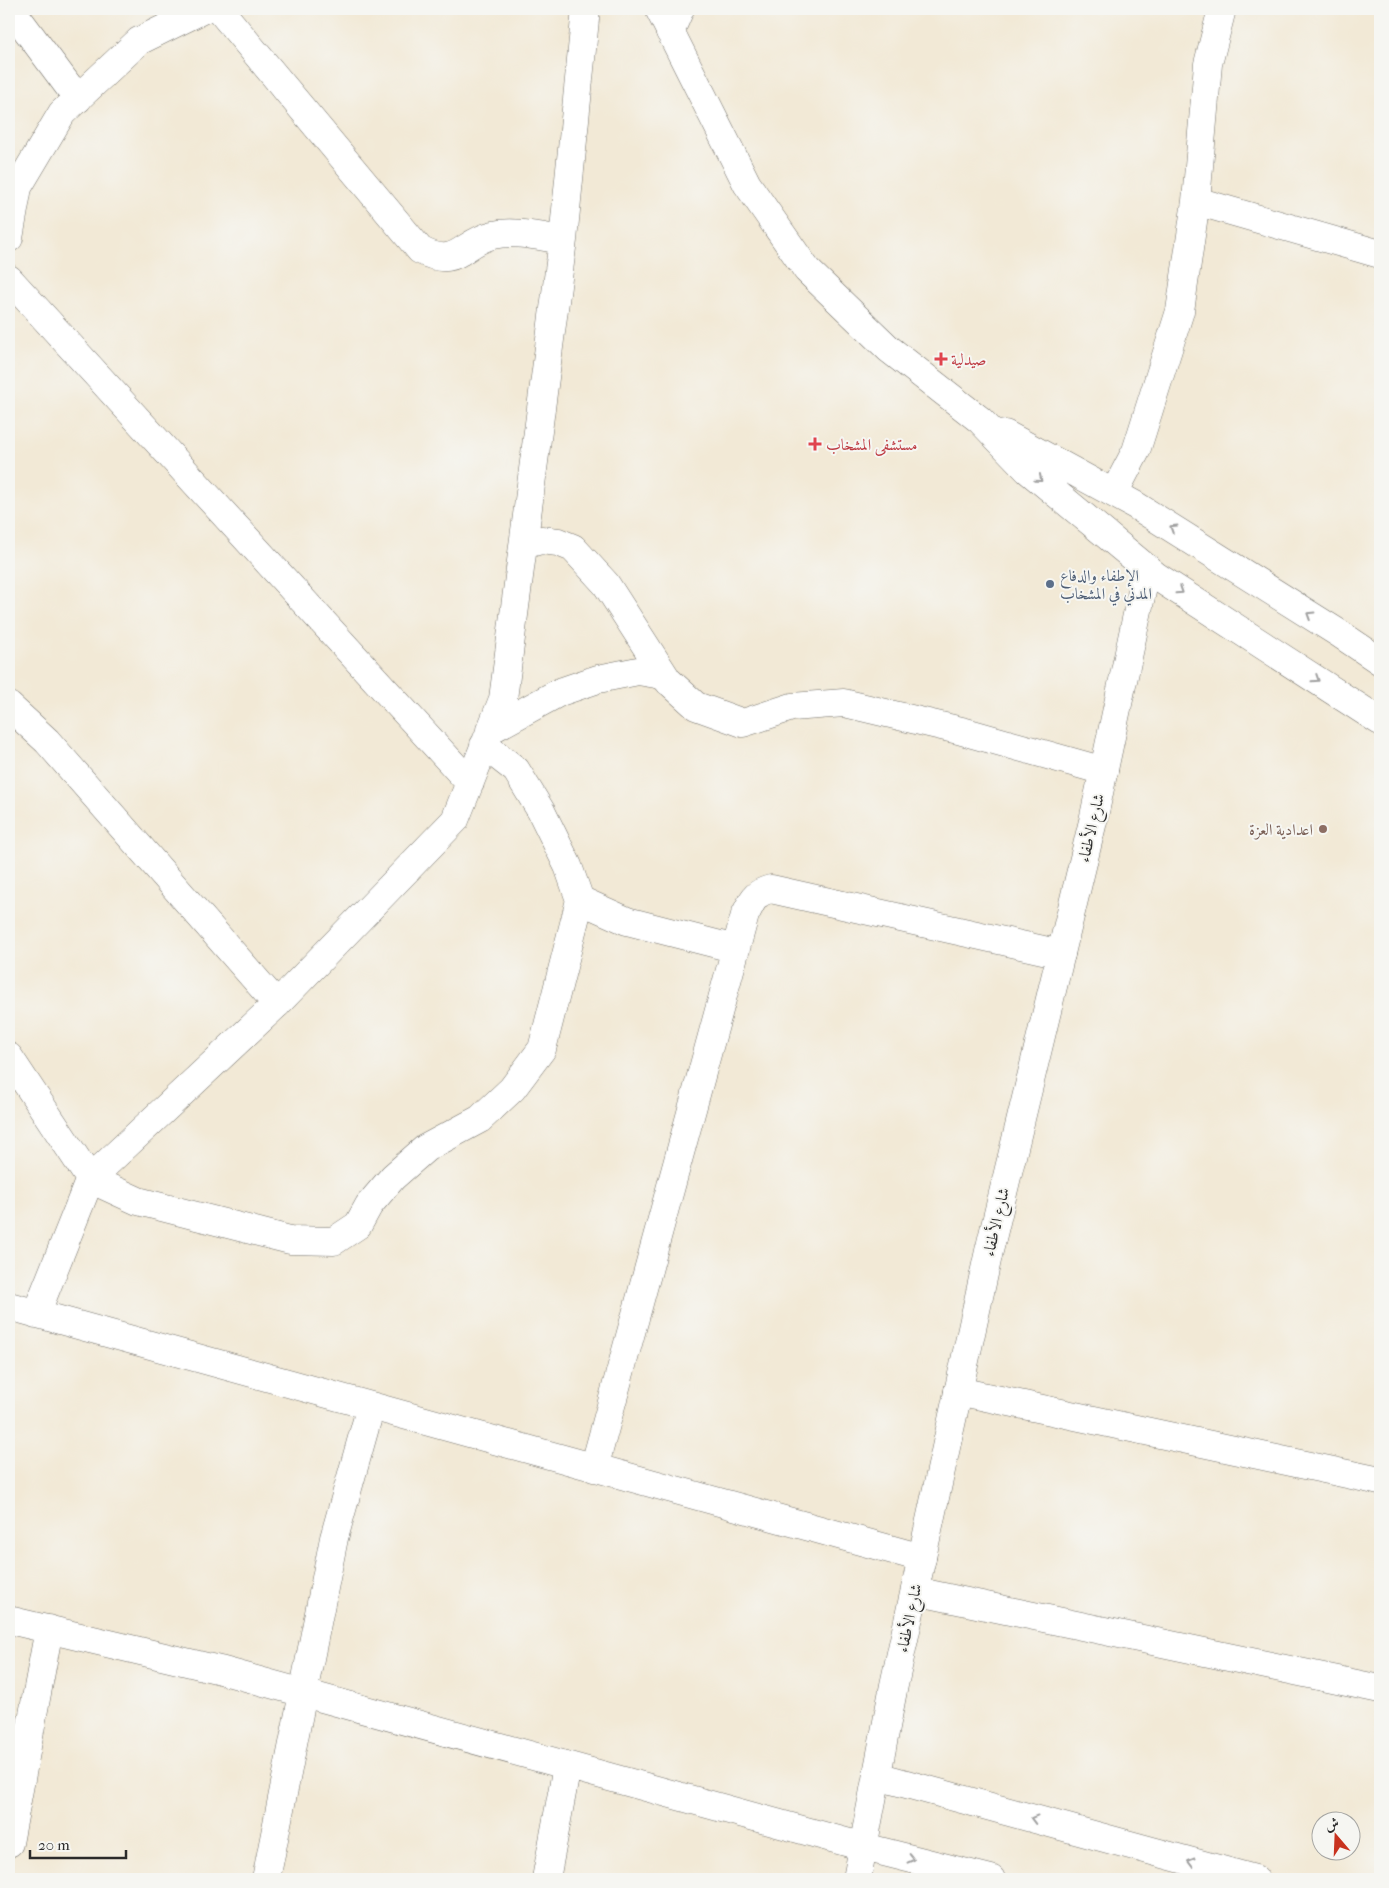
<svg xmlns="http://www.w3.org/2000/svg" width="1389" height="1888" viewBox="0 0 1389 1888" font-family="'IM FELL French Canon',Amiri,serif">
<style>
.lines{fill:none;stroke-linecap:round;stroke-linejoin:round}
.minor-casing{stroke:#716e67;stroke-width:29}
.tertiary-casing{stroke:#716e67;stroke-width:29}
.minor{stroke:#fff;stroke-width:28}
.tertiary{stroke:#fff;stroke-width:28}
.oneway{stroke:#a0a0a0}
.health-dot{fill:#e0444e;stroke:#f6f6f2;stroke-width:2}
.service-dot{fill:#5c6f8a;stroke:#f6f6f2;stroke-width:2}
.education-dot{fill:#8d6e63;stroke:#f6f6f2;stroke-width:2}
.labels{text-anchor:middle;dominant-baseline:central;stroke-width:4;stroke-linejoin:round;paint-order:stroke}
.health-label{font-size:16px;fill:#be3a42;stroke:#f6f6f2;text-anchor:start}
.service-label{font-size:16px;fill:#4e5e75;stroke:#f6f6f2;text-anchor:start}
.street-label{font-size:16px;fill:#2b2b2b;stroke:#f6f6f2}
.education-label{font-size:16px;fill:#785e54;stroke:#f6f6f2;text-anchor:end}
</style>
<rect width="100%" height="100%" fill="#f6f6f2"/>
<filter id="ink" filterUnits="userSpaceOnUse"><feTurbulence type="fractalNoise" baseFrequency=".02" numOctaves="2"/><feDisplacementMap in="SourceGraphic" scale="10" xChannelSelector="R" yChannelSelector="G"/><feConvolveMatrix kernelMatrix="1 2 1 2 8 2 1 2 1" color-interpolation-filters="sRGB"/></filter>
<filter id="wash" filterUnits="userSpaceOnUse"><feTurbulence type="fractalNoise" baseFrequency=".0096" numOctaves="4" result="noise"/><feDisplacementMap in="SourceGraphic" scale="20" xChannelSelector="R" yChannelSelector="G"/><feGaussianBlur stdDeviation="1.12" result="paint"/><feColorMatrix in="noise" values="0 0 0 0 0 0 0 0 0 0 0 0 0 0 0 0 0 1.4 0 .05"/><feComposite in="paint" operator="in"/></filter>
<g filter="url(#wash)">
<rect width="100%" height="100%" fill="#f2e9d6"/>
</g>
<g filter="url(#ink)">
<g class="lines">
<defs>
<path id="minor" d="M11 9 78 99
M219 9 420 250C458 270 460 243 493 235 515 230 541 237 563 240
M670 32 680 9
M1196 201 1380 254
M9 279 470 783
M1114 493 1136 451 1180 311 1196 201 1208 64 1222 9
M523 545 541 540 558 542 573 548 606 584 669 682
M490 730 560 692 598 679 638 671 662 675 696 706 743 723 792 707 844 703 962 731 1104 771
M484 745 516 770 541 811 568 866 580 900 627 921 736 949
M9 1057 90 1179 138 1201 290 1240 334 1241 358 1225 369 1205 393 1177 426 1148 480 1119 512 1089 542 1049 580 900
M9 1306 922 1558
M36 1314 90 1179 277 1004 455 820 503 699 563 240 586 9
M958 1391 1380 1481
M594 1468 745 915C753 900 754 893 771 889L1061 954
M915 1591 1380 1689
M9 1620 220 1670 864 1847 991 1879
M877 1776 1255 1879
M9 1843 49 1629
M266 1879 334 1538 371 1406
M546 1879 567 1766"/>
<path id="tertiary" d="M659 9 747 184 807 270 889 349 980 420 1028 470 1156 576 1380 721
M9 238 18 187 62 113 139 41 204 9
M1005 434 1135 505 1340 634 1380 661
M9 706 47 741 277 1004
M857 1879 894 1685 989 1251 1093 821 1147 568"/>
</defs>
<use href="#minor" class="minor-casing"/>
<use href="#tertiary" class="tertiary-casing"/>
<use href="#minor" class="minor"/>
<use href="#tertiary" class="tertiary"/>
</g>
<defs><path id="oneway-chevron" d="M-2-3.5L2.5 0L-2 3.5" fill="none" stroke-width="1.6" stroke-linecap="round" stroke-linejoin="round" transform="scale(1.25)"/></defs>
<g class="oneway">
<use href="#oneway-chevron" transform="translate(1039 479) rotate(40)"/>
<use href="#oneway-chevron" transform="translate(1173 528) rotate(-148)"/>
<use href="#oneway-chevron" transform="translate(1180 591) rotate(33)"/>
<use href="#oneway-chevron" transform="translate(1310 615) rotate(-148)"/>
<use href="#oneway-chevron" transform="translate(1316 679) rotate(33)"/>
<use href="#oneway-chevron" transform="translate(1034 1819) rotate(-165)"/>
<use href="#oneway-chevron" transform="translate(911 1859) rotate(14)"/>
<use href="#oneway-chevron" transform="translate(1191 1862) rotate(-165)"/>
</g>
</g>
<g class="health-dot">
<path d="M938.5 351.5h5v5h5v5h-5v5h-5v-5h-5v-5h5z"/>
<path d="M812.5 436.5h5v5h5v5h-5v5h-5v-5h-5v-5h5z"/>
</g>
<circle class="service-dot" cx="1050" cy="584" r="5"/>
<circle class="education-dot" cx="1323" cy="829" r="5"/>
<g class="labels">
<g class="health-label">
<text x="951" y="359">صيدلية</text>
<text x="826" y="444">مستشفى المشخاب</text>
</g>
<g class="service-label">
<text x="1060" y="575">الإطفاء والدفاع<tspan x="1060" dy="18">المدني في المشخاب</tspan></text>
</g>
<g class="street-label">
<text transform="translate(1091 828) rotate(-77)">شارع الأطفاء</text>
<text transform="translate(996 1222) rotate(-77)">شارع الأطفاء</text>
<text transform="translate(909 1618) rotate(-78)">شارع الأطفاء</text>
</g>
<g class="education-label">
<text x="1313" y="829">اعدادية العزة</text>
</g>
</g>
<rect width="1389" height="1888" fill="none" stroke="#f6f6f2" stroke-width="30"/>
<g transform="translate(1336 1836) rotate(341)"><circle r="24" fill="#f6f6f2" stroke="#a5a5a2"/>
<path d="M0-4L9 19L0 12L-9 19Z" fill="#c8321e"/>
<text y="-8" font-size="14" font-weight="bold" text-anchor="middle" fill="#2b2b2b">ش</text>
</g>
<path d="M30 1850v8h96v-8" fill="none" stroke="#2b2b2b" stroke-width="2.5"/>
<text x="38" y="1850" font-size="15" fill="#2b2b2b" stroke="#f6f6f2" stroke-width="4" paint-order="stroke">20 m</text>
</svg>
